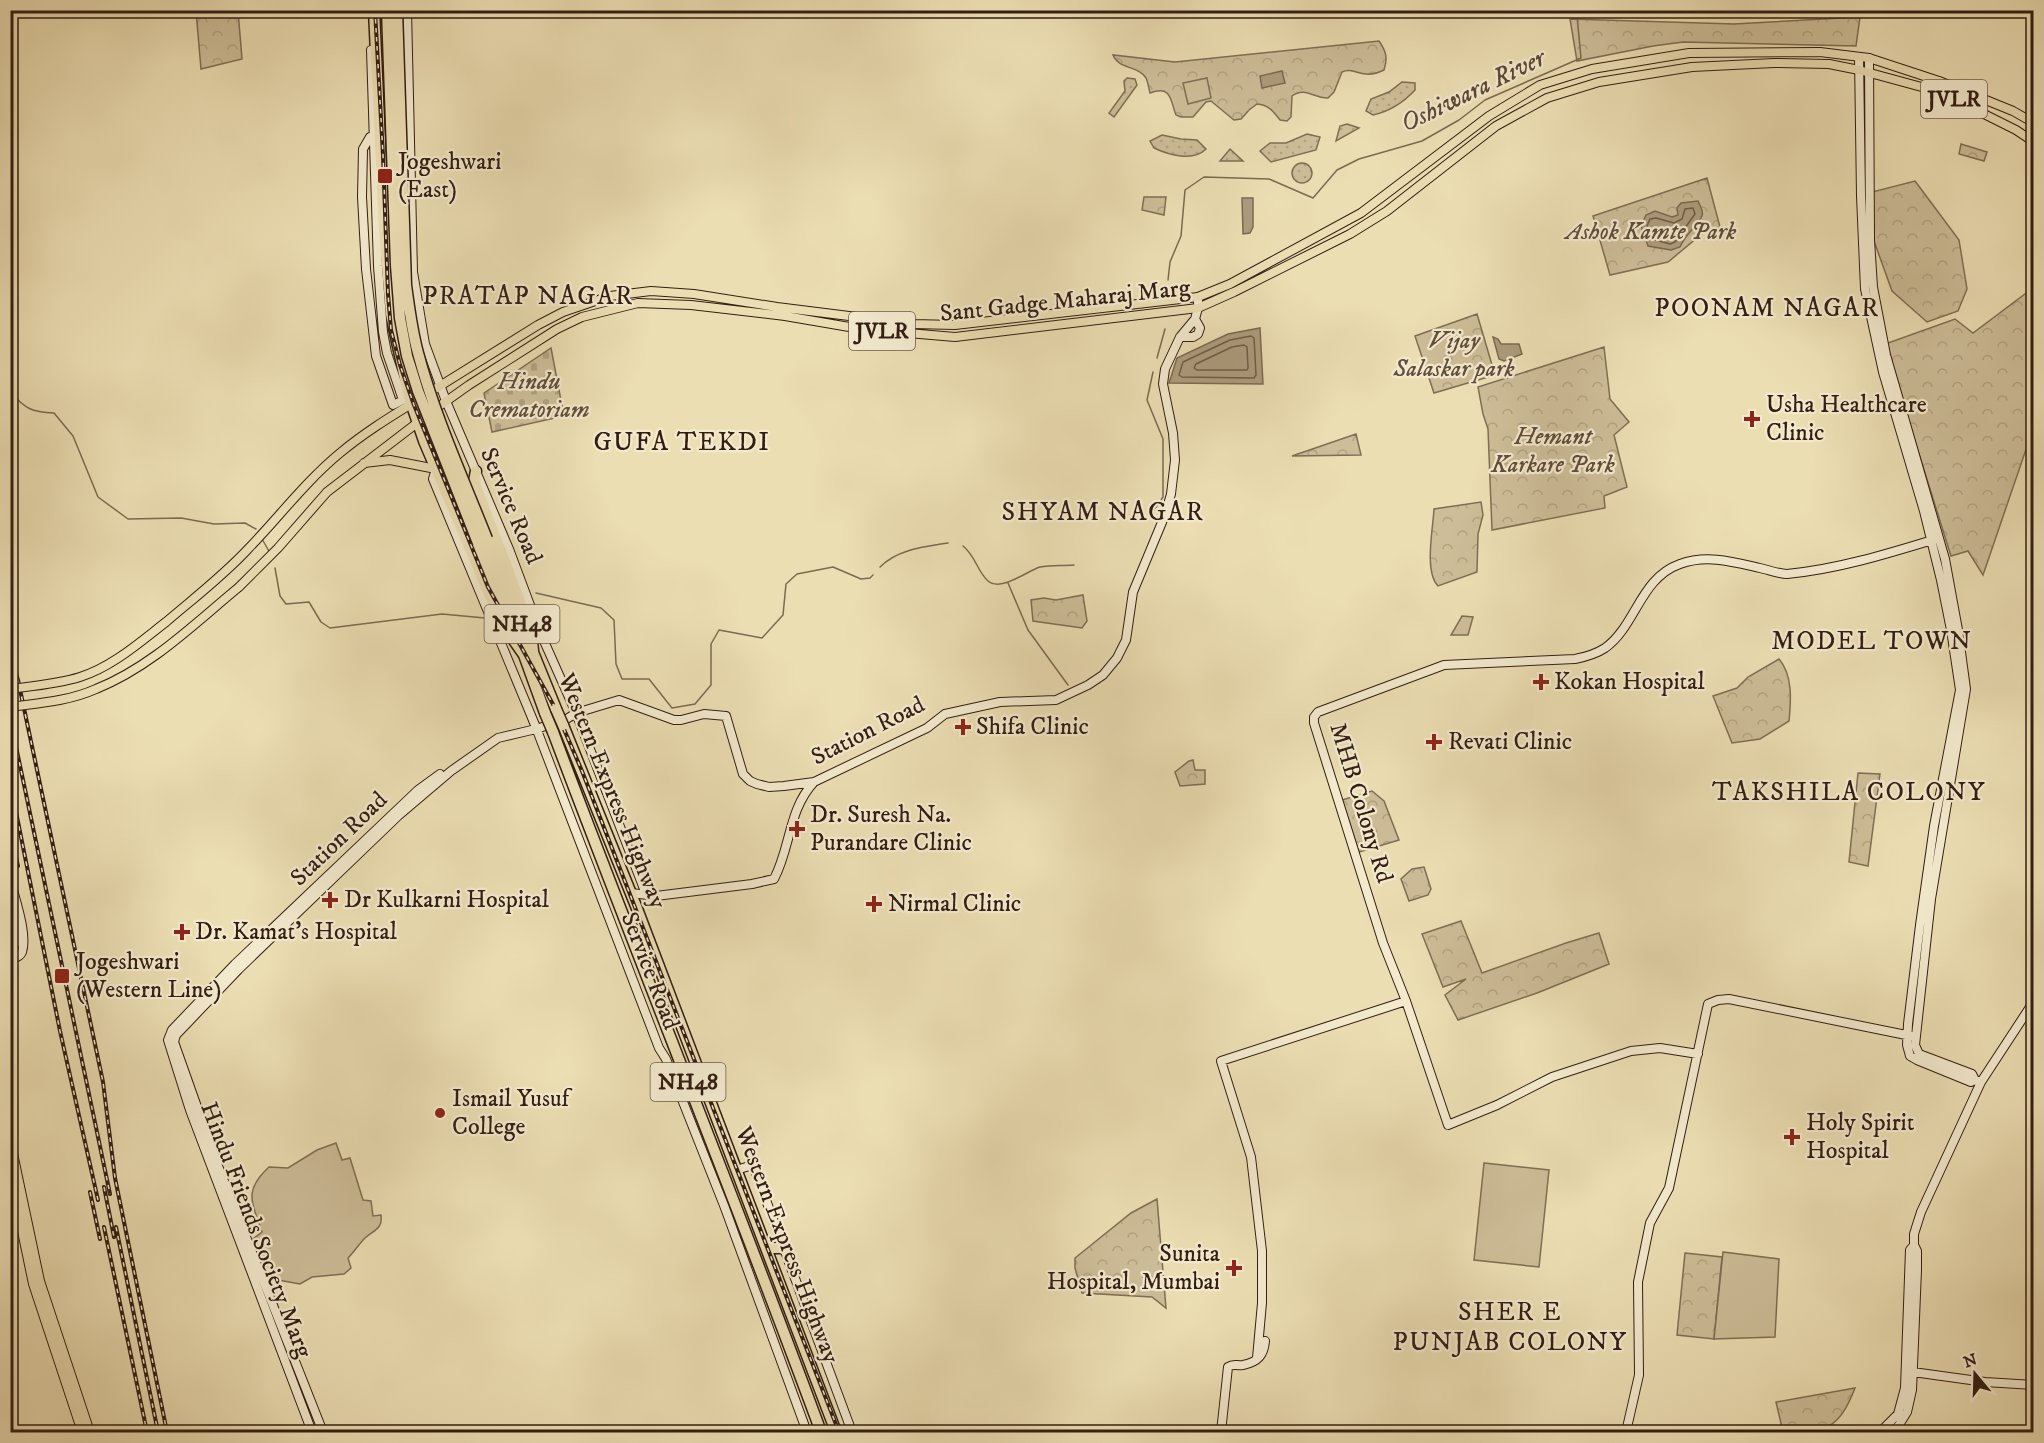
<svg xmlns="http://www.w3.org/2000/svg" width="2044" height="1443" viewBox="0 0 2044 1443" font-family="'IM FELL DW Pica',serif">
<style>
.grass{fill:url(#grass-dots);stroke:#806d56;stroke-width:1.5}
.cemetery{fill:url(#cemetery-stones);stroke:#806d56;stroke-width:1.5}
.park{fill:url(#park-crowns);stroke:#806d56;stroke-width:1.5}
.garden{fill:#cdbd98;stroke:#806d56;stroke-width:1.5}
.water{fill:#ad9c7d;stroke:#7c6953;stroke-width:1.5}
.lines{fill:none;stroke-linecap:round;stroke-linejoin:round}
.shore{stroke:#705c48;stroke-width:1.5}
.stream{stroke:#7c6953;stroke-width:1.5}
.secondary-casing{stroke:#331d13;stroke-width:10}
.primary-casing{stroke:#331d13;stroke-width:10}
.highway-casing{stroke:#331d13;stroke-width:13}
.secondary{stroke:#f3eace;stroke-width:8}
.primary{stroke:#ecdeb3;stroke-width:8}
.highway{stroke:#ecdeb3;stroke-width:10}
.rail-casing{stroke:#331d13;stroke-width:4}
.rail{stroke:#f3eace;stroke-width:1.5;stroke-dasharray:4.5;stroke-linecap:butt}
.primary-bridge-casing{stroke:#331d13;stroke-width:10;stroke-linecap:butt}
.highway-bridge-casing{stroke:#331d13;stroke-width:13;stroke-linecap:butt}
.primary-bridge{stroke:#ecdeb3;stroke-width:8}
.highway-bridge{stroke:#ecdeb3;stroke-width:10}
.poi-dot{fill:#8f2418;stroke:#f3eace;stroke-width:2}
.labels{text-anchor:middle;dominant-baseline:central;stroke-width:4.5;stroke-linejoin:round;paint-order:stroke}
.shield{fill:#f3eace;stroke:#6d5a4b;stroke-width:1.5}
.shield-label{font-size:22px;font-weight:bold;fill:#331d13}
.poi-label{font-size:24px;fill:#331d13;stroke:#f3eace;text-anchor:start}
.park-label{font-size:24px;font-style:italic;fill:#614d3b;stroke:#f3eace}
.street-label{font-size:24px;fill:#331d13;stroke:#f3eace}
.water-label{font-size:26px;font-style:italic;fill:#5e4938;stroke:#f3eace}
.neighbourhood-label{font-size:26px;letter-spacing:1.5px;fill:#331d13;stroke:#f3eace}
</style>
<defs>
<pattern id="grass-dots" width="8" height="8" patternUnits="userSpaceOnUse" patternTransform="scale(1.5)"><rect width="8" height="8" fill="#cdbd98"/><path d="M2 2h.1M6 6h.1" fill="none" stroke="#b0a282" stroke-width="1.8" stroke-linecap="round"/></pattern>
<pattern id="cemetery-stones" width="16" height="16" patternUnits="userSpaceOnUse" patternTransform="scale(1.5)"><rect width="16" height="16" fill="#cdbd98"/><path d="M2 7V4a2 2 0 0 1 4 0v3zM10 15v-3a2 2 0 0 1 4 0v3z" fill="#b0a282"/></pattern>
<pattern id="park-crowns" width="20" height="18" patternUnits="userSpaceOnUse" patternTransform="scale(1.5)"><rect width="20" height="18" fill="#cdbd98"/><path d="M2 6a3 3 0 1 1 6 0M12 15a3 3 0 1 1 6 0" fill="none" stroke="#b0a282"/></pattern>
</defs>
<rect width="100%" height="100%" fill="#ecdeb3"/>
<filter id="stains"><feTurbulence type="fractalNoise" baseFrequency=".00333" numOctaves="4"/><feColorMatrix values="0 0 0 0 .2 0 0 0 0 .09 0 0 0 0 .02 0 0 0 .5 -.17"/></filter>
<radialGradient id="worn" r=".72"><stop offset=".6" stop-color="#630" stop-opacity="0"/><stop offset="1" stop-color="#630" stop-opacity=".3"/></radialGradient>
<path class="grass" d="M1127 78 1135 79 1137 85 1114 117 1109 113 1125 91 1124 81Z
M1402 82 1415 83V90C1403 103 1391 111 1373 115L1366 111 1371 99 1389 92Z
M1347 124 1359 128 1336 141 1340 126Z
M1307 134 1320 137 1316 150 1271 162 1260 151 1270 143H1286Z
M1162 135 1181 139 1197 140 1206 149C1193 162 1169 155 1154 148L1150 141Z
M1230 149 1243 161H1220Z
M1292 173a10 10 0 1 1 20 0a10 10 0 1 1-20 0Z"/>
<path class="cemetery" d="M551 348 564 416 492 432 484 393Z"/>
<path class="park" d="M196 11H238L242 59 201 69Z
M1860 17 1856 46 1683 42 1653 46 1577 61 1570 19 1734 24Z
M1379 41C1386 51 1388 58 1384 70 1362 81 1355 66 1342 72L1334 92 1328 98C1315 99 1305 86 1292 96L1291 117 1287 121 1280 120C1273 111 1269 105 1257 104L1249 110 1241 119 1234 120 1211 101 1206 102 1193 117H1181L1176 115C1170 100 1172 85 1150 93 1149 89 1148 82 1146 78 1138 65 1119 70 1113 55L1175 62Z
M1961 144 1987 152 1984 161 1959 154Z
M1707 178 1720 227 1703 233 1668 262 1610 275 1593 216Z
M1915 181 1959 240 1967 289 1958 311 1927 322 1892 291 1874 241 1872 192Z
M1144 197H1166L1164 215 1142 210Z
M2033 288V429L1983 575 1968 551 1951 556 1890 361 1888 343 1955 319 1973 333Z
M1477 314 1495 375 1434 393 1415 336Z
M1604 347 1610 399 1629 422 1614 435 1627 487 1604 496 1605 508 1492 530 1488 429 1483 414 1478 387Z
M1356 434 1361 455 1292 456Z
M1481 502 1483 515 1478 534 1477 572 1438 586C1424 572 1433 529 1434 509Z
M1083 595 1087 621 1082 628 1033 621 1031 600 1044 598 1056 600Z
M1462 616 1473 617 1468 635H1451Z
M1779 659C1793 675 1791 701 1789 721L1760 739 1732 743 1713 696 1737 688 1748 677Z
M1193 760 1195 770H1205V784L1180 786 1175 772 1189 761Z
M1858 773 1880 774 1868 866 1849 862Z
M1372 791 1384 801 1399 840 1359 852 1342 800Z
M1424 867 1431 889 1428 895 1409 901 1401 879 1412 869Z
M1461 921 1482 973 1566 943 1599 933 1609 964 1537 993 1458 1020 1445 995 1466 979 1443 987 1422 934Z
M1157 1199 1166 1308 1152 1297 1082 1293 1075 1268V1258L1131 1213Z
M1685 1253 1722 1257 1714 1339 1677 1335Z
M1855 1388C1839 1429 1826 1433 1783 1432L1776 1402Z"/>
<path class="garden" d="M1207 78 1211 98 1188 104 1183 83Z
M336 1143 342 1160 350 1158 363 1200 371 1201 373 1216 381 1215C383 1229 374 1230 365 1238 359 1244 354 1252 348 1258L351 1268 344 1274 312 1277 300 1284 267 1278 253 1239 262 1232C252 1202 243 1191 269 1167L288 1168 317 1150Z
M1484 1163 1549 1170 1539 1267 1474 1260Z
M1723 1252 1779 1259 1775 1337 1714 1339Z"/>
<path class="water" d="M1282 71 1285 83 1262 88 1260 76Z
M1242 198H1253V227L1250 233 1243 234Z
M1698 201C1700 206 1704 211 1702 216 1698 225 1685 235 1680 247L1671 250 1648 246 1641 226 1646 215 1655 211 1672 217 1678 215 1677 208 1681 203Z
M1260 328 1263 384 1169 383 1177 358 1228 334Z
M1493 337 1498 339 1501 344H1519L1522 354 1504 361 1499 359Z"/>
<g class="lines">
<path class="shore" d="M1693 208 1695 214 1675 242 1670 244 1652 239 1647 226 1650 219 1656 218 1674 223 1682 219 1685 209Z
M1251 336 1254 338 1256 375 1254 378 1182 377 1179 375 1183 362 1230 340Z
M1244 345 1247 347 1248 368 1247 370H1197L1194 368 1196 364 1232 347Z"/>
<path class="stream" d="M1168 280 1170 262 1181 236 1185 190 1204 177 1269 179 1313 198 1337 170 1359 159 1422 141 1459 120 1485 100 1581 58 1577 16 1664 10
M1157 358 1165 329
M10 392C26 409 31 412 54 413L73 436 98 497 128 519 181 518 214 524 245 523 256 529
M1152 513 1163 497V439L1147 400 1153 372
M262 539 270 553
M963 546C975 555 977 571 988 581 1001 592 1027 571 1040 567 1051 565 1063 566 1074 565
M880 567C898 549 924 547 948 543
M275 568 280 596 286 604 309 602 321 622 330 628 442 614 485 618
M1008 583 1028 630 1068 685
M536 593 601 608 614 620 616 664 622 679H649L672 708 695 704 711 685V644L719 630 762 638 783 615 786 584 797 574 833 567 861 579 870 578 873 575"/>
<defs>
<path id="secondary" d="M407 10 413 272 425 344 446 401 509 549 540 632 576 713 646 894
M371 50 378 266 383 332 387 353 403 400
M1859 57 1861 196 1865 289 1883 372 1924 511 1941 580 1951 630 1960 690 1934 826 1920 925 1908 1024 1907 1045 1910 1056 1917 1060 1971 1082 1975 1080 1981 1082
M1869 58 1870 240 1873 287 1886 355 1945 559 1958 630 1966 689 1931 899 1915 1045 1919 1054 1972 1074 1975 1080
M376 135 370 137 363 149 362 197 366 269 376 356 393 405 405 399
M1180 337H1193L1198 334 1200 328 1195 319
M436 469 433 479 535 725 659 1048 666 1059 725 1208 807 1432
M10 878C14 897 28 933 22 952 20 957 15 958 10 959
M631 893 656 896 752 884 774 879C791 847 788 810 814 782
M10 908 16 936 22 944
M1698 1054 1660 1048 1631 1051 1552 1077 1497 1105 1448 1125 1406 1001 1383 943 1314 723V717L1318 712 1444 665 1575 659C1585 657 1596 654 1605 648 1636 626 1640 578 1680 564 1707 554 1734 562 1760 568 1769 570 1779 574 1787 574 1839 569 1890 553 1939 538
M736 1170 753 1165 852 1432
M1257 1358 1262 1303V1251L1251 1157 1221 1061 1406 1001
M1913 1372 1985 1382 2034 1385
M312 1432 190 1110 168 1040 172 1030 235 964 418 790 440 774
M323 1432 218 1166 174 1042 176 1035 239 969 398 816 451 771 498 738 536 729 565 720 576 713 619 700 674 720H681L704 714 726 716 743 774 750 781 757 784 769 787 784 786 814 782 927 728 945 714 1000 702 1056 700 1088 685 1103 675 1117 658 1126 640 1133 592 1165 515 1171 494 1175 460 1173 433 1163 384 1165 369 1180 337 1195 319 1198 308V297
M1221 1432 1228 1367C1234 1363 1236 1366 1243 1365 1258 1362 1264 1355 1265 1341
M1626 1432 1639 1375 1638 1282 1650 1223 1669 1188 1708 1004 1718 1000 1729 999 1911 1036
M1880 1432 1898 1414 1905 1388 1910 1250 1914 1245
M1892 1432 1899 1425 1907 1412 1912 1390 1917 1270V1251L1914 1245V1234L1921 1212 1981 1082 2034 1001"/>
<path id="primary" d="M427 394 538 325 563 312 610 296 651 291 694 294 777 307 913 324 955 325 1198 297 1230 284 1361 213 1489 116 1540 85 1592 69 1689 53 1820 52 1869 58 1939 81 2013 111 2034 123
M431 412 469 385 557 329 582 317 638 303 691 305 785 316 861 329 955 337 1198 308 1234 292 1350 234 1387 211 1496 126 1547 98 1599 82 1692 67 1774 63 1829 64 1859 70 1940 92 2016 130 2034 142
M364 463 390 460 436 469
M239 587 278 548 327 492 421 420
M166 622C194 598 223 576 248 549 279 517 306 481 340 453 364 433 390 417 416 401
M10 1139 40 1281 90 1432
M10 1173 33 1284 82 1432"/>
<path id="highway" d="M374 10 384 230 391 314 409 397 424 441 501 622 524 655
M476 471 474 481 531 630 533 651
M487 539 516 611
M478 543 524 655 545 713
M530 645 556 709
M563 725 636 906 836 1432
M553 732C641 966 735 1198 821 1432
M766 1248H784"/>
</defs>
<use href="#secondary" class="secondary-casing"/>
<use href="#primary" class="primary-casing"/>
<use href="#highway" class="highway-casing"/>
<use href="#secondary" class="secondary"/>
<use href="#primary" class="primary"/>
<use href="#highway" class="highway"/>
<defs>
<path id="rail" d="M375 10 383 155 388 294 391 330 400 365 414 405 488 587 554 706 582 771 839 1432
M10 653 18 680 103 1082 115 1178 167 1432
M10 718 110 1194
M10 782 60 1031 98 1200
M10 831 18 866
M104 1187 114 1237
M90 1192 100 1239
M104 1227 147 1432
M116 1227 158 1432"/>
</defs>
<use href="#rail" class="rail-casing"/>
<use href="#rail" class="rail"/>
<defs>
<path id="primary-bridge" d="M10 689C33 686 58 684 80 677 112 667 140 642 166 622
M10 707C40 703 69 701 96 689 151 667 194 624 239 587"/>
<path id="highway-bridge" d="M387 10 396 265 400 318 407 356 418 391 478 543
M397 10 406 285C409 308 412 331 418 353 435 417 463 478 487 539
M556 709 563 725
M545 713 553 732"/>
</defs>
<use href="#primary-bridge" class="primary-bridge-casing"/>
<use href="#highway-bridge" class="highway-bridge-casing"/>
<use href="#primary-bridge" class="primary-bridge"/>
<use href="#highway-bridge" class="highway-bridge"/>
</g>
<g class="poi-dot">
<rect x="377" y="168" width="16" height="16" rx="3"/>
<path d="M1749 410h6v6h6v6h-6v6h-6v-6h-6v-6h6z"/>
<path d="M1538 673h6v6h6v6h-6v6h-6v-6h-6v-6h6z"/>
<path d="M960 718h6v6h6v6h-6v6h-6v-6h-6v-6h6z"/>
<path d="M1431 733h6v6h6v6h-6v6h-6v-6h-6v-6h6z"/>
<path d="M794 820h6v6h6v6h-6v6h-6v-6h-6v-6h6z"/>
<path d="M327 891h6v6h6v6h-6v6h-6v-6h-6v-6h6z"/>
<path d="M871 895h6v6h6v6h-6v6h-6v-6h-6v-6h6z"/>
<path d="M179 923h6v6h6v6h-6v6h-6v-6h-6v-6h6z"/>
<rect x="54" y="968" width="16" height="16" rx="3"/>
<circle cx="440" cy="1113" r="6"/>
<path d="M1789 1128h6v6h6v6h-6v6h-6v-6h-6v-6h6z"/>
<path d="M1231 1259h6v6h6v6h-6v6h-6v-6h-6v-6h6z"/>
</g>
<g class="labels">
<g class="shield">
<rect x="1921" y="80" width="66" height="38" rx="4.5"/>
<rect x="849" y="312" width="66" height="38" rx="4.5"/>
<rect x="484.5" y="605" width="75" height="38" rx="4.5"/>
<rect x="650.5" y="1063" width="75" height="38" rx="4.5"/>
</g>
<g class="shield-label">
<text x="1954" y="99">JVLR</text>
<text x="882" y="331">JVLR</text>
<text x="522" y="624">NH48</text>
<text x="688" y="1082">NH48</text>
</g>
<g class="poi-label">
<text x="398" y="162">Jogeshwari<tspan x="398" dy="28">(East)</tspan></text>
<text x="1766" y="405">Usha Healthcare<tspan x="1766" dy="28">Clinic</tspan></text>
<text x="1554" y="682">Kokan Hospital</text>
<text x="976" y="727">Shifa Clinic</text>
<text x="1448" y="742">Revati Clinic</text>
<text x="810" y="815">Dr. Suresh Na.<tspan x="810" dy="28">Purandare Clinic</tspan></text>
<text x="344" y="900">Dr Kulkarni Hospital</text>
<text x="888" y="904">Nirmal Clinic</text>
<text x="195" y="932">Dr. Kamat's Hospital</text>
<text x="76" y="962">Jogeshwari<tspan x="76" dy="28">(Western Line)</tspan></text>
<text x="452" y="1099">Ismail Yusuf<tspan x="452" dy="28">College</tspan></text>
<text x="1806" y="1123">Holy Spirit<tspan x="1806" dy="28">Hospital</tspan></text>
<text x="1220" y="1254" text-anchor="end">Sunita<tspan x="1220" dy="28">Hospital, Mumbai</tspan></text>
</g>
<g class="park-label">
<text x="1651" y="232">Ashok Kamte Park</text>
<text x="1454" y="341">Vijay<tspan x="1454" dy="28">Salaskar park</tspan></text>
<text x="529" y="382">Hindu<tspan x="529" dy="28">Crematoriam</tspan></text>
<text x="1553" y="437">Hemant<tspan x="1553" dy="28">Karkare Park</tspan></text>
</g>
<g class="street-label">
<text transform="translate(1065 301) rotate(-6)">Sant Gadge Maharaj Marg</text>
<text transform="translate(511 506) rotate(67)">Service Road</text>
<text transform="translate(868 731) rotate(-27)">Station Road</text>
<text transform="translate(612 791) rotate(68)">Western Express Highway</text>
<text transform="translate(1361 803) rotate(73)">MHB Colony Rd</text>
<text transform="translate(339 839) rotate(-44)">Station Road</text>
<text transform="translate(650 971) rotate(69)">Service Road</text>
<text transform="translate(256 1230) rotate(69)">Hindu Friends Society Marg</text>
<text transform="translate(787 1245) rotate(69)">Western Express Highway</text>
</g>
<g class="water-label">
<text transform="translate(1473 91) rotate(-26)">Oshiwara River</text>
</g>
<g class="neighbourhood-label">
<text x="528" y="296">PRATAP NAGAR</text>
<text x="1767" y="308">POONAM NAGAR</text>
<text x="682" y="442">GUFA TEKDI</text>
<text x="1103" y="512">SHYAM NAGAR</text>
<text x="1872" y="641">MODEL TOWN</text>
<text x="1849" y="792">TAKSHILA COLONY</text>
<text x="1510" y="1312">SHER E<tspan x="1510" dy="30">PUNJAB COLONY</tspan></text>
</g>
</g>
<rect width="2044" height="1443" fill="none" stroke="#ecdeb3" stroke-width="36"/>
<rect x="12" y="12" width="2020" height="1419" fill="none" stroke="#331d13" stroke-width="3"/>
<rect x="18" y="18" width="2008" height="1407" fill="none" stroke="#331d13" stroke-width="1.5"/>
<g transform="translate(1975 1374) rotate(341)" stroke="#f3eace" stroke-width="4.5" paint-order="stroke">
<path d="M0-4.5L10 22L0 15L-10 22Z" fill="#331d13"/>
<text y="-9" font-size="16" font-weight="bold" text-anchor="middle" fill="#331d13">N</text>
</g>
<rect width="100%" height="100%" filter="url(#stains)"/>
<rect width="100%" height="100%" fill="url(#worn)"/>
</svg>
